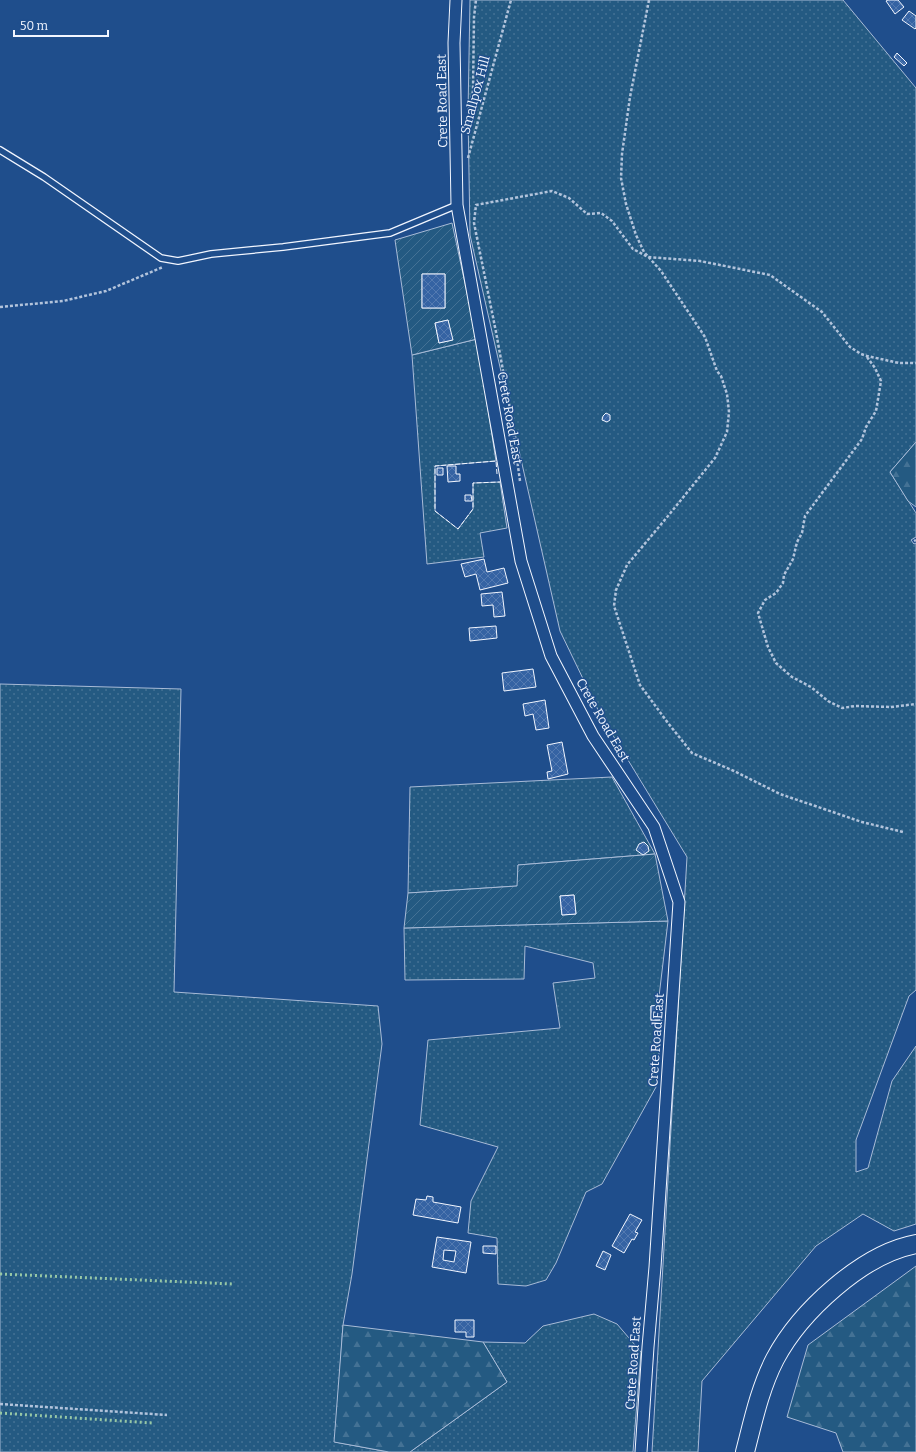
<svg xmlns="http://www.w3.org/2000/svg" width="916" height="1452" viewBox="0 0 916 1452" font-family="Bitter,serif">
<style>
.grass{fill:url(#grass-dots);stroke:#a8bbd7}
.forest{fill:url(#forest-firs);stroke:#a8bbd7}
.garden{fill:url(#garden-furrows);stroke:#a8bbd7;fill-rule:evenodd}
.building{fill:url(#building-cross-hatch);stroke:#f2f6ff;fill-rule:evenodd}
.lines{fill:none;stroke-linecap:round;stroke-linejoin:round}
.service-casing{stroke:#f2f6ff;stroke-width:8}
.minor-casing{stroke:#f2f6ff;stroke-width:13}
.primary-casing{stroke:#f2f6ff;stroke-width:20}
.path{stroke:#b3c4dc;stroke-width:2.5;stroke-dasharray:3 2;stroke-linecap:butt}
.service{stroke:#1f4e8c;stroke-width:5.5}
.minor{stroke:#1f4e8c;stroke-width:11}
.primary{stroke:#1f4e8c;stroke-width:18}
.hedge{stroke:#97c8a6;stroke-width:3;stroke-dasharray:2 3;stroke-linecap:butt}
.fence{stroke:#f2f6ff;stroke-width:1;stroke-dasharray:5 2;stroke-linecap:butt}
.labels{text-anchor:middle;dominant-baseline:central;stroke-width:3;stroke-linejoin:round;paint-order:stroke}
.street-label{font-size:13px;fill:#f2f6ff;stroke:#1f4e8c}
</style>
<defs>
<pattern id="grass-dots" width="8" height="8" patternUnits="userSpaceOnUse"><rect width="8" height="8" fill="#245a82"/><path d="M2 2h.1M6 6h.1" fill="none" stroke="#447295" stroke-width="1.8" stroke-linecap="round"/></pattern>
<pattern id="forest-firs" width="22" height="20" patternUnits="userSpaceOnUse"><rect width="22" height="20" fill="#245a82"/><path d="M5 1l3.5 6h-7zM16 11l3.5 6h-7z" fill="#447295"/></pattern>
<pattern id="garden-furrows" width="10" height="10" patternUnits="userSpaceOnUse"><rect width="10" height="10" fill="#245a82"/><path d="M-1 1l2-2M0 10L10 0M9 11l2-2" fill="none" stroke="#447295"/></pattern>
<pattern id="building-cross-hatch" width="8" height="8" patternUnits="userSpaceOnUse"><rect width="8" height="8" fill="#3563a3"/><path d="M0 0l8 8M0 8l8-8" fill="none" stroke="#537ab1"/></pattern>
</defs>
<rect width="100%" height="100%" fill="#1f4e8c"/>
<path class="grass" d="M470 0H843L916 88V442L890 472 916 513V537L911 540 914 544 916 543V990L909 996 856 1140V1172L868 1168 892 1081 916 1046V1224L894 1231 863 1214 816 1246 702 1381 698 1452H652L687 857 600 714 560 631 470 235 468 113Z
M477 339 496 461 435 466V511L458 529 473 509V483L500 482 507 528 480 533 484 557 427 564 412 355Z
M0 684 181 689 174 992 378 1006 382 1044 352 1274 343 1325 335 1442 389 1452H0Z
M612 777 655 854 518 865V886L408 893 410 787Z
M668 921 658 1005 651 1006V1021L662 1020 656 1087 602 1184 586 1192 556 1263 546 1280 526 1286 498 1284 497 1238 468 1233 471 1201 498 1147 420 1125 428 1040 560 1028 553 983 595 978 593 963 525 946 524 979 405 980 404 928Z
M594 1314 617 1324 641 1352 633 1452H410L507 1382 483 1342 525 1343 543 1326Z"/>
<path class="forest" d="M916 442V507L908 501 890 472Z
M916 1266V1452H843L836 1433 787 1417 808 1345Z
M343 1325 483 1342 507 1382 410 1452H389L334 1442Z"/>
<path class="garden" d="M452 223 477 339 412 355 395 240ZM422 274H445V308H422ZM448 320 452 340 439 343 435 323Z
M655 854 668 921 404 928 408 893 517 886 518 865ZM574 895 576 914 562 915 560 896Z"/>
<path class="building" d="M888 0H898L904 7 895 14 886 1Z
M909 11 916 16V28L915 29 902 20Z
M897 53 907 63 904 66 894 57Z
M422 274H445V308H422Z
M448 320 453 340 439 343 435 323Z
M606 413 610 415V420L607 422 602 420 603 416Z
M447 466H456V474H460V481L448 482Z
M437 468H443V475H437Z
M465 495H471L472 501H465Z
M484 559 487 572 504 568 508 583 480 590 476 574 465 577 461 564Z
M502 592 505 616 494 617 493 605 482 606 481 594Z
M496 626 497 638 470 641 469 628Z
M533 669 536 687 504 691 502 673Z
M545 700 549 728 536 730 533 714 525 716 523 704Z
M562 742 568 774 548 779 547 772 552 771 547 745Z
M644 842 648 846 649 851 643 855 636 850 639 844Z
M574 895 576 914 562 915 560 896Z
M658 1005 662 1011V1020H651V1006Z
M427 1196 433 1197V1202L461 1207 458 1223 413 1215 416 1199 426 1200Z
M630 1214 642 1220 635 1232 638 1233 634 1240 632 1239 624 1253 612 1246Z
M437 1237 471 1242 466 1273 432 1267ZM444 1250 456 1251 454 1262 443 1260Z
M483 1246H496V1254L483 1253Z
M603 1251 611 1255 605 1270 596 1266Z
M455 1320H474V1337H466V1332H455Z"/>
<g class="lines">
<defs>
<path id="service" d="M0 150 44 177 161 258 178 261 211 254 283 247 390 233 457 205"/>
<path id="minor" d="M456 0 454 43 457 205 521 561 551 656 593 736 654 827 679 902 655 1267 648 1347 641 1452"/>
<path id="primary" d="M745 1452C753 1421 760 1388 775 1359 800 1312 862 1254 916 1244"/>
</defs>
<use href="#service" class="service-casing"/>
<use href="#minor" class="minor-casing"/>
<use href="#primary" class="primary-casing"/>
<path class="path" d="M649 0 630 97 622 154 621 178 626 204 636 235 644 252 661 271 705 337 717 371 721 376 727 394 729 412 727 432 715 458 668 516 627 565 616 590 614 606 640 685 668 723 692 753 734 771 780 794 862 822 903 832
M468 113 473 91 474 17 476 0
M468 158 511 0
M0 307 63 301 106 291 163 267
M867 357 875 368 881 381 876 411 866 427 862 439 805 516 802 533 797 542 793 559 784 575 783 583 776 593 765 600 758 613 768 647 776 663 792 677 811 687 828 701 842 708 855 706 891 707 916 704
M520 481 510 409 496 332 474 223 476 205 552 191 569 198 587 214 601 213 612 221 633 249 648 257 700 261 770 275 822 312 850 347 861 354 867 356 899 363H916
M914 541 916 540
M0 1404 167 1415"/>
<use href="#service" class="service"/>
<use href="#minor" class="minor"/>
<use href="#primary" class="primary"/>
<path class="hedge" d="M0 1274 233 1284
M0 1413 152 1423"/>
<path class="fence" d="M497 474 496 461 435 466V511L458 529 473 509V483L500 482"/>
</g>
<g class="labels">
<g class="street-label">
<text transform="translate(475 95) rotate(-75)">Smallpox Hill</text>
<text transform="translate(442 101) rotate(-91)">Crete Road East</text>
<text transform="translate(510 418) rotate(80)">Crete Road East</text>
<text transform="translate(603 720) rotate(60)">Crete Road East</text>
<text transform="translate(656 1040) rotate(-86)">Crete Road East</text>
<text transform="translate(633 1363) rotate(-86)">Crete Road East</text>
</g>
</g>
<path d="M14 30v6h94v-6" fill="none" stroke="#f2f6ff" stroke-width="2"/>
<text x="20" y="30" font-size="12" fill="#f2f6ff" stroke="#1f4e8c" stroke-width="3" paint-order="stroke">50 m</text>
</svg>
